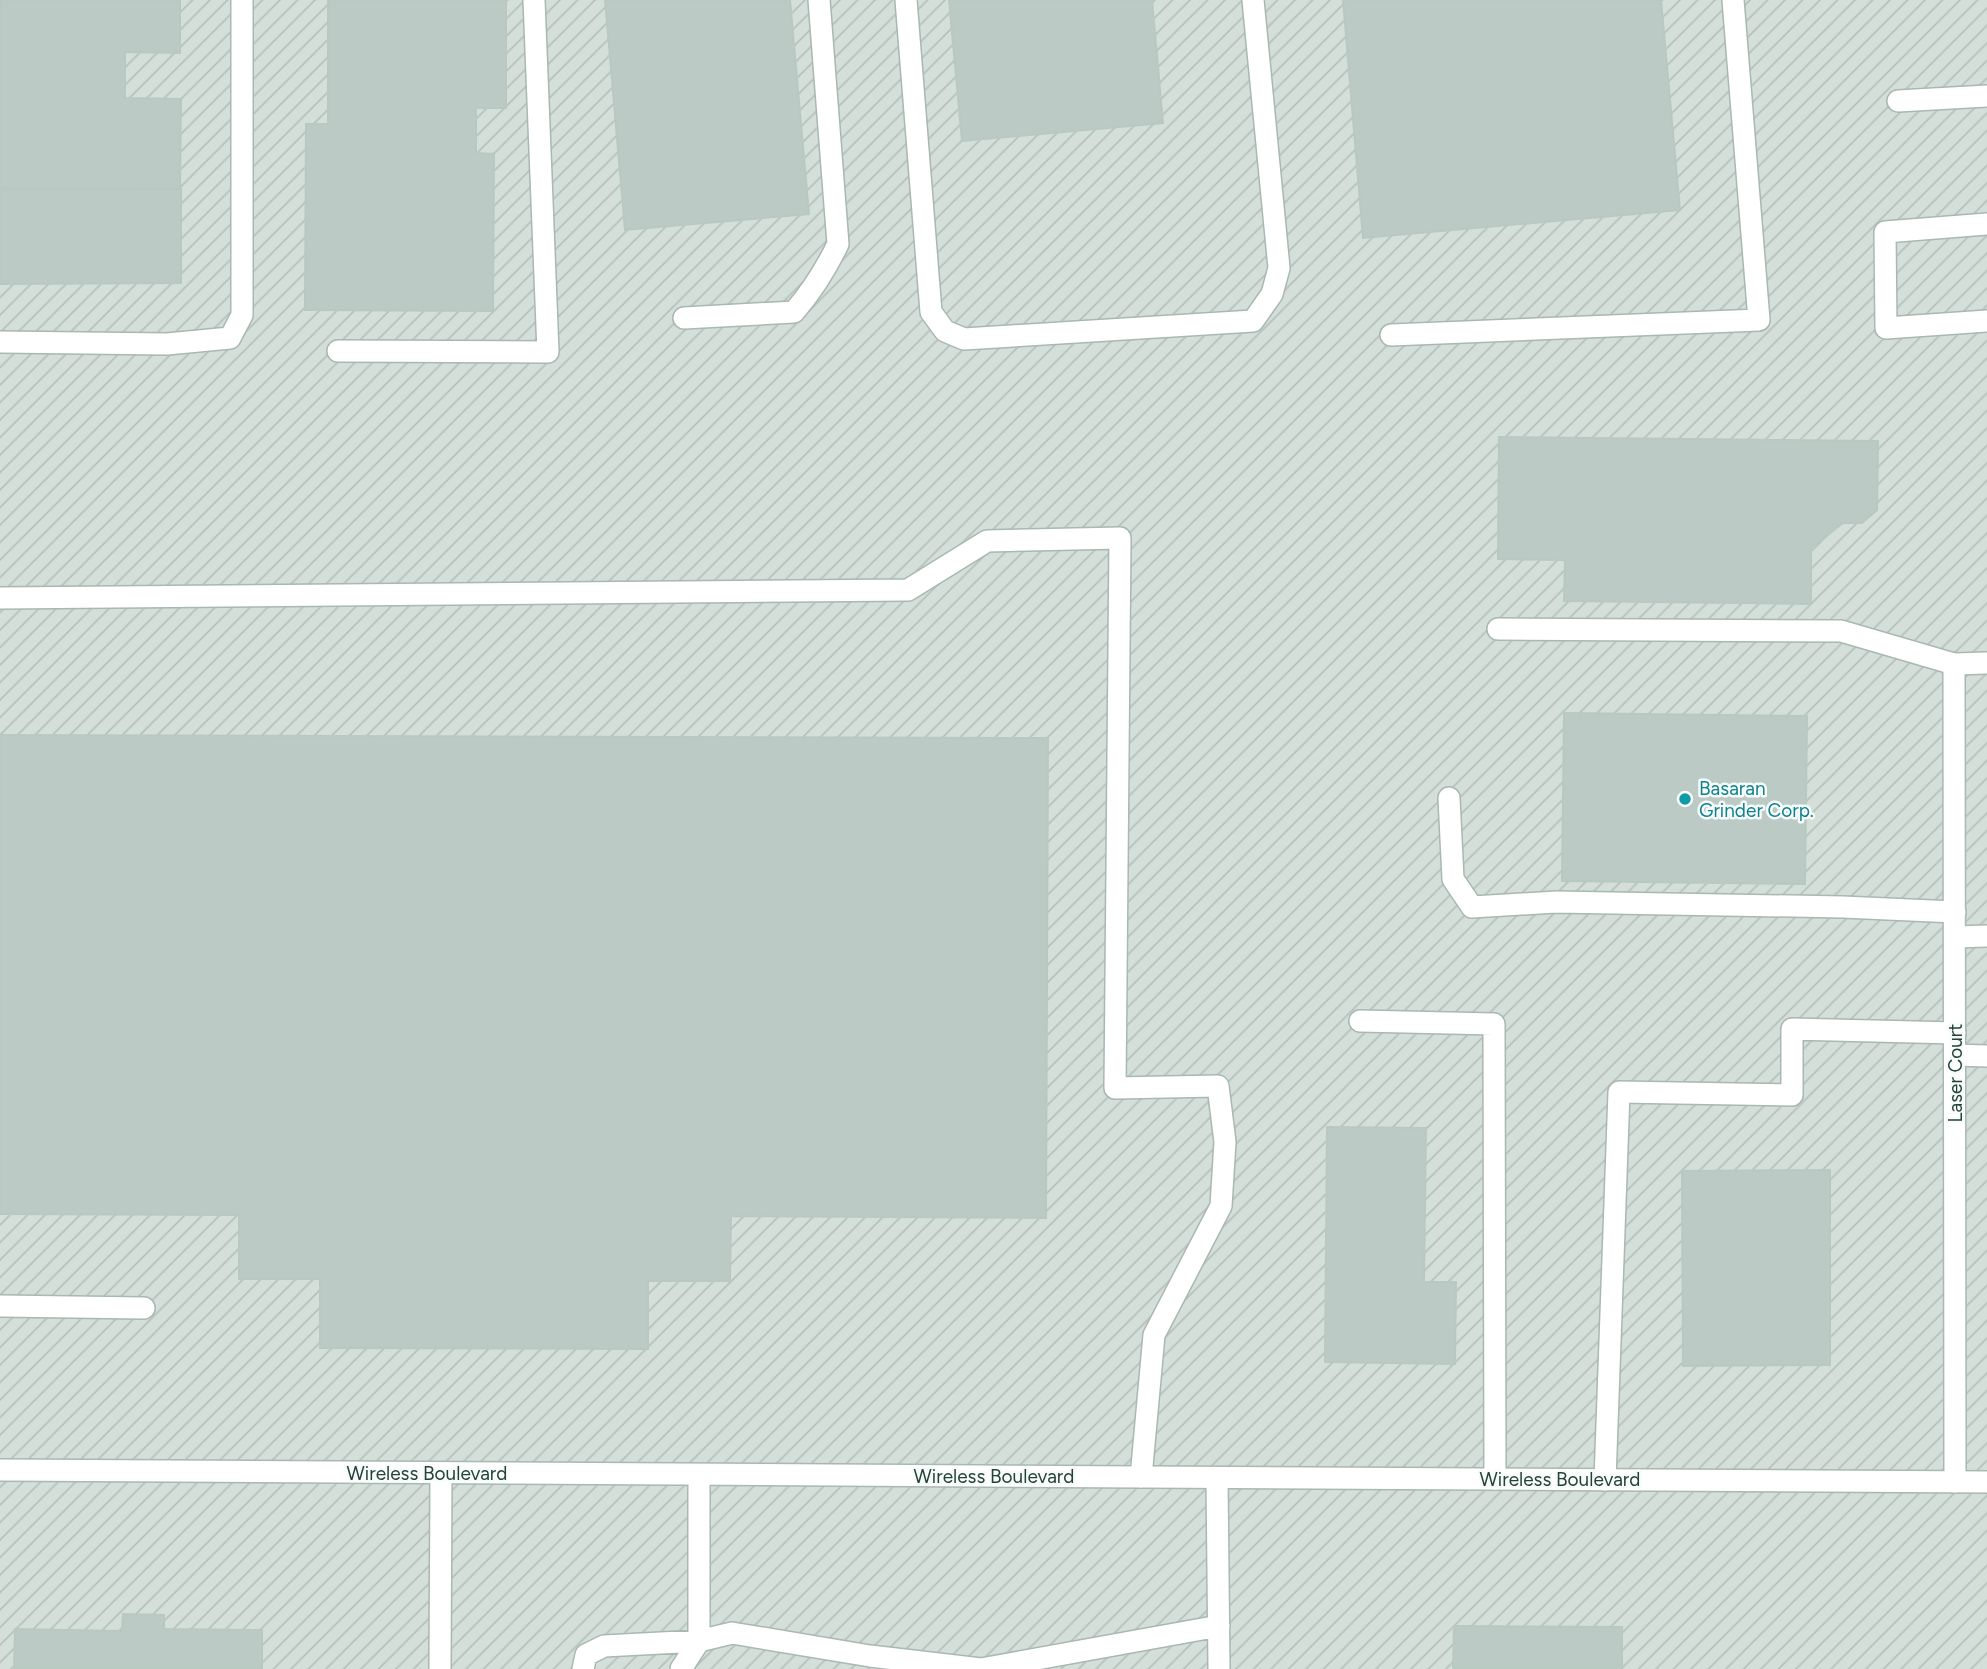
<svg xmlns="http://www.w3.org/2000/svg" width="1987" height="1669" viewBox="0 0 1987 1669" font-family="Figtree,sans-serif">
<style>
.industrial{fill:url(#industrial-furrows)}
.building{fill:#bbcac4;stroke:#b8c9c2;stroke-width:2}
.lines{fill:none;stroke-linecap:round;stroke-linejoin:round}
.service-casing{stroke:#a8b8b2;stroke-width:24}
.minor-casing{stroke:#a8b8b2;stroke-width:24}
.tertiary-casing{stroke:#a8b8b2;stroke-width:24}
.service{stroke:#fff;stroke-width:21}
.minor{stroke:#fff;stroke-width:21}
.tertiary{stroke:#fff;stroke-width:21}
.culture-dot{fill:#0f9aa8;stroke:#f7fbf9;stroke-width:2.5}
.labels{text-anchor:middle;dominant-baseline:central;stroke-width:5;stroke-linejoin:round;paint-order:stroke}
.culture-label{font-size:19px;fill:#0d838f;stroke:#f7fbf9;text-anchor:start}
.street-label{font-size:19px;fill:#24423a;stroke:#f7fbf9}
</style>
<defs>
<pattern id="industrial-furrows" width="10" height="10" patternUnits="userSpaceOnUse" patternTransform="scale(1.75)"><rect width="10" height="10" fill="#d4dfda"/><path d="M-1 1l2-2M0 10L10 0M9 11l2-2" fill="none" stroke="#b6c1bc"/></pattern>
</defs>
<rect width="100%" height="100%" fill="#e6efeb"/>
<path class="industrial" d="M0 0H1987V1669H0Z"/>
<path class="building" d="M0 0H180V53L125 52V98L181 99 180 189 0 188Z
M328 0H506V108H476V153L494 154 493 311 305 310 306 124H328Z
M605 0H790L809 214 625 230Z
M949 0H1152L1163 123 962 141Z
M1343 0H1661L1680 210 1363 238Z
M181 189V283L0 284V190Z
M1499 437 1878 441 1877 510 1862 523H1843L1811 548V604L1564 601 1565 560 1498 559Z
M1564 713 1807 716 1805 884 1562 881Z
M0 735 1048 738 1046 1218 731 1216 730 1281H648V1349L320 1348V1279H239V1215L0 1214Z
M1327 1127 1426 1128 1424 1282H1456L1455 1364 1325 1362Z
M1830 1170V1365L1683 1366 1682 1171Z
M123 1614 164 1615V1629L262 1630V1669H14L15 1629 122 1631Z
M1454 1626 1622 1627V1669H1453Z"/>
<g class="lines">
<defs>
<path id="service" d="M906 0 931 312 945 331 964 339 1253 321 1272 294 1279 268 1253 0
M1898 101 1987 96
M1987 224 1885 232 1886 328 1987 321
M684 318 794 312C812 291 826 269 838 244L819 0
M1391 335 1759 320 1733 0
M0 342 167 344 230 338 242 315V0
M338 351 548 352 534 0
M0 598 908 590 987 541 1120 538 1115 1088 1218 1086 1225 1142 1221 1206 1154 1335 1141 1477
M1498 629 1841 631 1954 664 1987 663
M1449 798 1453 879 1472 907 1556 902 1843 907 1955 912
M1955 937 1987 936
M1360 1021 1494 1024 1495 1479
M1955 1055 1987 1056
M0 1306 144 1308
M1217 1478 1219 1669
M1605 1480 1619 1092 1792 1095V1029L1955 1033
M440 1669 441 1473
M583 1669 586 1655 604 1646 699 1641 732 1633 870 1656 981 1669 1219 1626
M681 1669 699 1641V1475"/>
<path id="minor" d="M1954 664 1955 1482"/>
<path id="tertiary" d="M0 1470 1987 1482"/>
</defs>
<use href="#service" class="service-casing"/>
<use href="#minor" class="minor-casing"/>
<use href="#tertiary" class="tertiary-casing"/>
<use href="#service" class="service"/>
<use href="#minor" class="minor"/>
<use href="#tertiary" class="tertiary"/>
</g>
<circle class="culture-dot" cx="1685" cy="799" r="7"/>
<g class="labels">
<g class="culture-label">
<text x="1699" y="788">Basaran<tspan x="1699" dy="22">Grinder Corp.</tspan></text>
</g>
<g class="street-label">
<text transform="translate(1955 1073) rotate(-90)">Laser Court</text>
<text x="427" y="1473">Wireless Boulevard</text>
<text x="994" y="1476">Wireless Boulevard</text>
<text x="1560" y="1479">Wireless Boulevard</text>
</g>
</g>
</svg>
